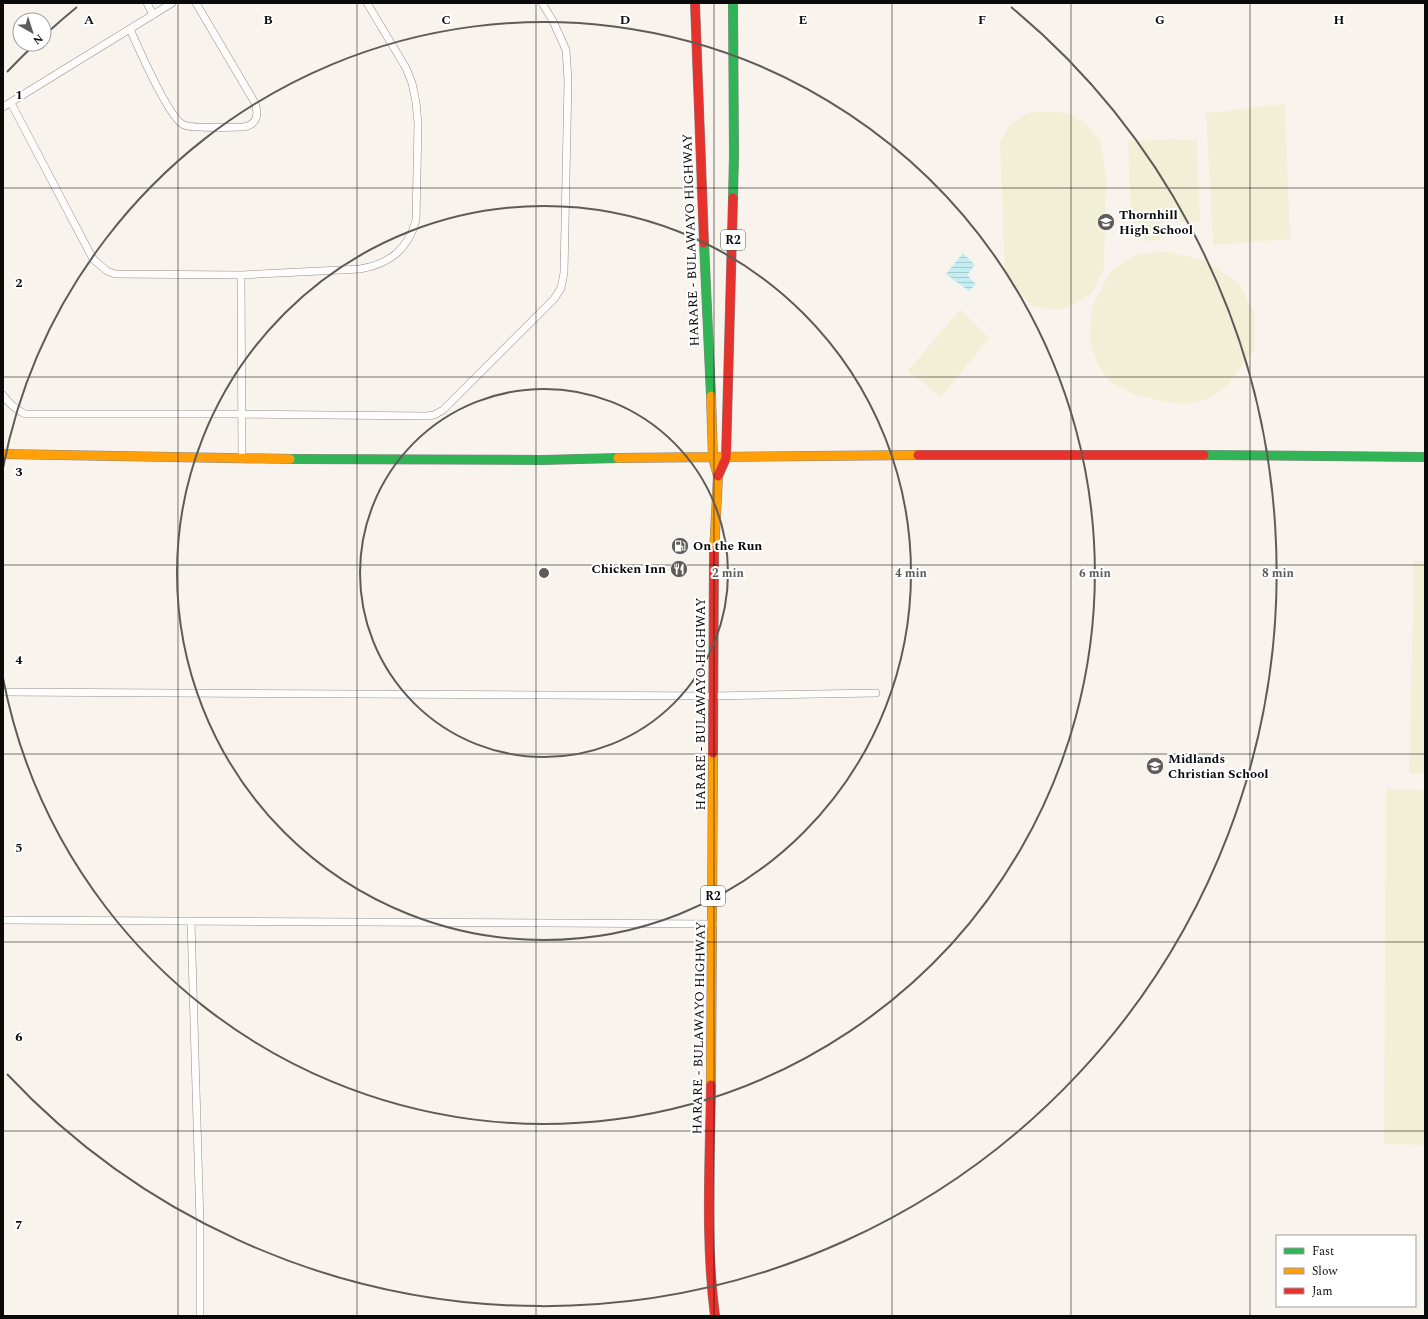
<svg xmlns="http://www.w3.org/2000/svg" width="1428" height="1319" viewBox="0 0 1428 1319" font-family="Spectral,serif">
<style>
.pitch{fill:#f1f0d6}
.water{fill:url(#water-rules)}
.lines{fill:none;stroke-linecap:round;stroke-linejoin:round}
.street-casing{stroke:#928f8c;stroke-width:8}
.fast-casing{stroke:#888683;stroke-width:10}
.slow-casing{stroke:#888683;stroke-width:10}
.jam-casing{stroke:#888683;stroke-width:10}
.street{stroke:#fefdfc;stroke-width:7}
.fast{stroke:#30b455;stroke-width:9}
.slow{stroke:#ff9f0a;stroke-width:9}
.jam{stroke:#e5322d;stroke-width:9}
.grid{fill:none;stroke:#0a0a0a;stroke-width:1;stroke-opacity:0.55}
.ring{fill:none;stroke:#5e5c59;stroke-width:2}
.labels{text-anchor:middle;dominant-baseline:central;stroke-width:4;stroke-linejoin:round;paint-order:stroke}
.shield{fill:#fff;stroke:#545454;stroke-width:1}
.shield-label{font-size:12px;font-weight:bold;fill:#0a0a0a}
.poi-label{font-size:13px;font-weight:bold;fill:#0a0a0a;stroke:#fff;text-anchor:start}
.street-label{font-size:13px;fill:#0a0a0a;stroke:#fff}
.grid-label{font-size:13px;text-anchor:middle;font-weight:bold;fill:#0a0a0a;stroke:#fff;stroke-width:4;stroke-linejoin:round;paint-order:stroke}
.centre{fill:#5e5c59;stroke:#fff;stroke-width:2}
.ring-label{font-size:12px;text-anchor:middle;font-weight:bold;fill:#5e5c59;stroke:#fff;stroke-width:4;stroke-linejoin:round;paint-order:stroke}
</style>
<defs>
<pattern id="water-rules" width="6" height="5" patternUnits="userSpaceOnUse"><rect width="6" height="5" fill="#c4edf2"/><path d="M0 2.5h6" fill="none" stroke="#a7cace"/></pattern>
</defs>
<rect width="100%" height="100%" fill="#f9f3ed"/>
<path class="pitch" d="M1285 104 1290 239 1213 245 1206 113Z
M1048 111 1067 113 1084 122 1100 140 1106 175 1104 269 1093 292 1082 300 1063 309 1048 310 1032 305 1019 293 1005 276 1000 143 1010 124 1028 113Z
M1197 139 1200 221 1160 222V240L1144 241 1143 223 1131 224 1128 141Z
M1164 251 1204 260 1239 283 1254 313 1255 348 1229 384 1210 398 1187 404 1161 401 1133 394 1110 382 1097 363 1089 339 1092 307 1111 270 1135 255Z
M960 309 989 338 941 397 908 371Z
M1414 561H1425V773H1409Z
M1386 789 1425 790V1145L1384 1144Z"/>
<path class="water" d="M963 253 975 265 967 275 976 284 969 291 946 274Z"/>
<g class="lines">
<defs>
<path id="street" d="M147 3 153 15
M130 29C138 47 169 119 184 125 194 129 230 127 243 127 257 125 259 115 255 103L196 3
M11 103 93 259 107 271 115 274 241 275 360 269C389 264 408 250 416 220L418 124 416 102 412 83 406 68 367 3
M3 107 172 3
M241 275 242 459
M3 395C9 404 15 409 25 414H241L426 416 434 415 443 410 554 299 561 288 564 273 568 81 566 50 553 21 542 3
M3 692 713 696 876 693
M3 920 713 924
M191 921 200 1223V1316"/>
<path id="fast" d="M733 198 734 155 733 3
M704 243 711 396
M1204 455 1425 457
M290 459 542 460 618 458"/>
<path id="slow" d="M711 396 713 458 718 476 714 553
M3 454 290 459
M618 458 918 455
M711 1085 713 753"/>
<path id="jam" d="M695 3 704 243
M918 455H1204
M718 476 726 458 733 198
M713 753 714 553
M711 1085C710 1162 705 1239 715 1316"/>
</defs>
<use href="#street" class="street-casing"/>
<use href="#fast" class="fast-casing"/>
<use href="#slow" class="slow-casing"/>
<use href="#jam" class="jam-casing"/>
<use href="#street" class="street"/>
<use href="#fast" class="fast"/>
<use href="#slow" class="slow"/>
<use href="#jam" class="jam"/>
</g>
<path class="grid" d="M178 3V1316M357 3V1316M536 3V1316M714 3V1316M892 3V1316M1071 3V1316M1250 3V1316M3 188H1425M3 377H1425M3 565H1425M3 754H1425M3 942H1425M3 1131H1425"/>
<g class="ring">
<circle cx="544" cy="573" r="184"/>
<circle cx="544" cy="573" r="367"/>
<path d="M3 468A551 551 0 1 1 3 678"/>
<path d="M7 72A734 734 0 0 1 34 45M48 32A734 734 0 0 1 77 7M1011 7A734 734 0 1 1 7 1074"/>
</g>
<defs>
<symbol id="school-disc" viewBox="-11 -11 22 22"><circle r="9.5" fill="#5e5c59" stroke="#fff"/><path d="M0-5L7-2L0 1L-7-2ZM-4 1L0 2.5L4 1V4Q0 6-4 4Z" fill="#fff"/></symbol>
<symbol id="fuel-disc" viewBox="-11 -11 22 22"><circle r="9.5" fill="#5e5c59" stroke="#fff"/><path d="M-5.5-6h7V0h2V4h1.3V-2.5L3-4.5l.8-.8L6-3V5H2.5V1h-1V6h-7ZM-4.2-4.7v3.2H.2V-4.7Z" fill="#fff"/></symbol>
<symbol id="restaurant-disc" viewBox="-11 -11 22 22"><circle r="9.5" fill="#5e5c59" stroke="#fff"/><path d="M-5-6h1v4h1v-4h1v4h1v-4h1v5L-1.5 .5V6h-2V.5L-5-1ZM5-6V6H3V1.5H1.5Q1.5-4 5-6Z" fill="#fff"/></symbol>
</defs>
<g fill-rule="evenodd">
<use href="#school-disc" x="1096" y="212" width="20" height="20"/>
<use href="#fuel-disc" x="670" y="536" width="20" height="20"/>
<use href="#restaurant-disc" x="669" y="559" width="20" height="20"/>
<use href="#school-disc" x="1145" y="756" width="20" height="20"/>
</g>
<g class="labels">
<g class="shield">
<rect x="721" y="230" width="24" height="20" rx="3"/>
<rect x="701" y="886" width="24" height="20" rx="3"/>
</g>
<g class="shield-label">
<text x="733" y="240">R2</text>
<text x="713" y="896">R2</text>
</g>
<g class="poi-label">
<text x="1119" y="215">Thornhill<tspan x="1119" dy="15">High School</tspan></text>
<text x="693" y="546">On the Run</text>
<text x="666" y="569" text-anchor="end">Chicken Inn</text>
<text x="1168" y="759">Midlands<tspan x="1168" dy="15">Christian School</tspan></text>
</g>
<g class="street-label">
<text transform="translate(691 240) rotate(-92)">HARARE - BULAWAYO HIGHWAY</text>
<text transform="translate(701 704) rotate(-90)">HARARE - BULAWAYO HIGHWAY</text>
<text transform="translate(699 1028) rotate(-89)">HARARE - BULAWAYO HIGHWAY</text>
</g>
</g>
<g class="grid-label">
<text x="89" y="24">A</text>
<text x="268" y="24">B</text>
<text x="446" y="24">C</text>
<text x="625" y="24">D</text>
<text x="803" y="24">E</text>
<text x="982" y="24">F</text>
<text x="1160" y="24">G</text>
<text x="1339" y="24">H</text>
<text x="19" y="99">1</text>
<text x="19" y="287">2</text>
<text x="19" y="476">3</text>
<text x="19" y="664">4</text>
<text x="19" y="852">5</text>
<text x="19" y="1041">6</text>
<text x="19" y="1229">7</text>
</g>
<circle cx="544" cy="573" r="6" class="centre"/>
<g class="ring-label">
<text x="728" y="577">2 min</text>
<text x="911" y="577">4 min</text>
<text x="1095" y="577">6 min</text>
<text x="1278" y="577">8 min</text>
</g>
<rect width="1428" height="1319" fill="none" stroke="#0a0a0a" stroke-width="8"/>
<rect x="1276" y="1235" width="140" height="72" fill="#ffffff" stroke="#9d9d9d"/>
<rect x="1284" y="1248" width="20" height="6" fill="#30b455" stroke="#9d9d9d"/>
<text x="1312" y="1255" font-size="12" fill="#0a0a0a">Fast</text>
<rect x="1284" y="1268" width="20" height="6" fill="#ff9f0a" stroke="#9d9d9d"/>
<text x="1312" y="1275" font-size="12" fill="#0a0a0a">Slow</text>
<rect x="1284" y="1288" width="20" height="6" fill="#e5322d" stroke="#9d9d9d"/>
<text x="1312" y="1295" font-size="12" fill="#0a0a0a">Jam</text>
<g transform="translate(32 32) rotate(141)"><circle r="19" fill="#ffffff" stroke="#9d9d9d"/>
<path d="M0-3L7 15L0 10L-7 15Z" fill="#5e5c59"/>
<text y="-6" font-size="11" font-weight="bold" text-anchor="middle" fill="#0a0a0a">N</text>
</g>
</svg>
